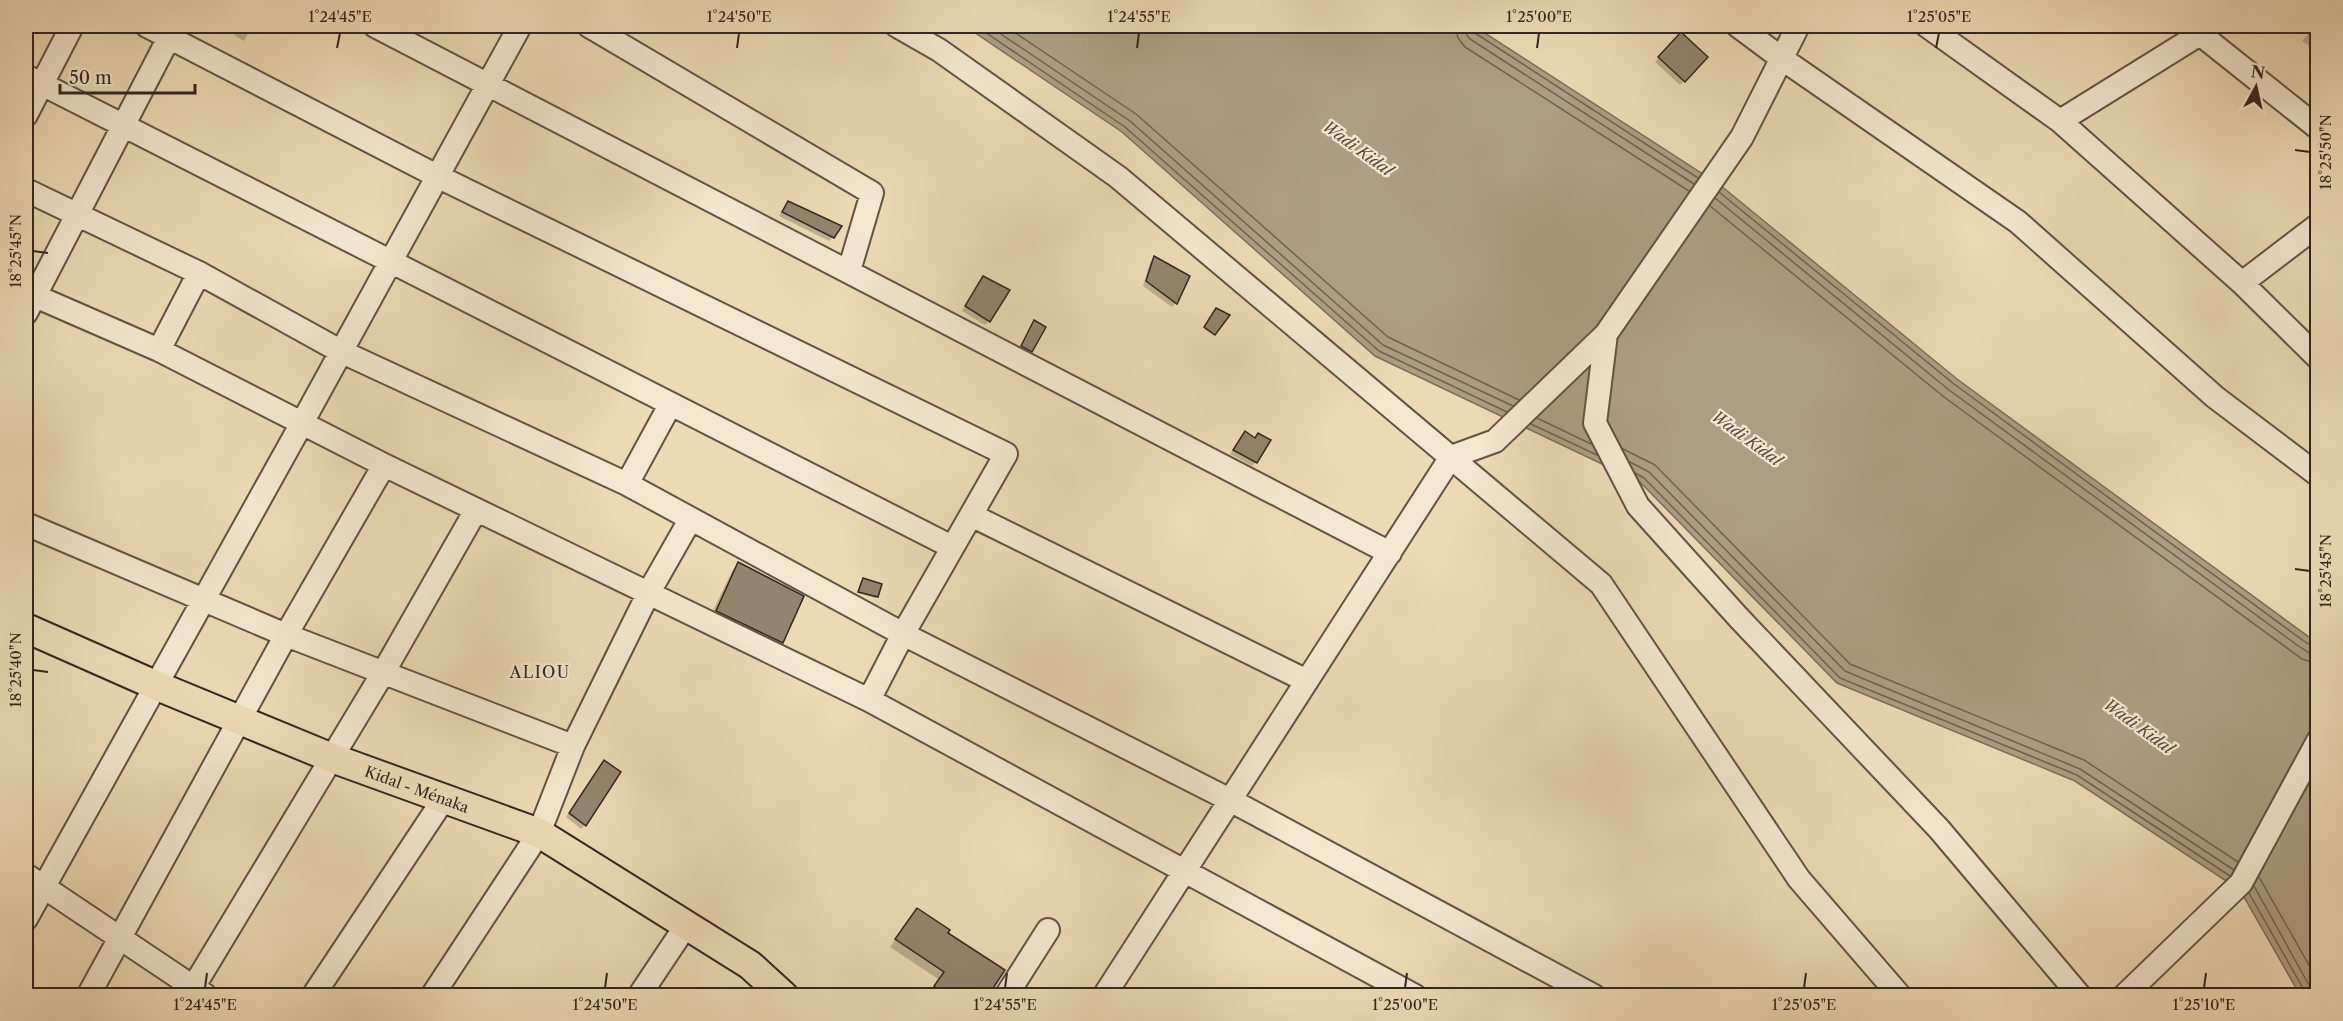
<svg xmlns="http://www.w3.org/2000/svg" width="2343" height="1021" viewBox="0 0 2343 1021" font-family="'Libre Caslon Text',serif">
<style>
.water{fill:#ad9d82;stroke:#7c6e5a;stroke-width:1.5}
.shadow{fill:#0003}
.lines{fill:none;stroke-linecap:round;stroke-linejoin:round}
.shore{stroke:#706250;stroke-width:1.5}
.building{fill:#93846d;stroke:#32271f;stroke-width:1.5}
.minor-casing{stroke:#605444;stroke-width:26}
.major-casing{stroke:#32271f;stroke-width:32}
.minor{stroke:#f3e7cf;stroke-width:22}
.major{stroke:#ecdab5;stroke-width:28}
.ticks{fill:none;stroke:#32271f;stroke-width:2}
.labels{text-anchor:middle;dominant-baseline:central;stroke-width:4.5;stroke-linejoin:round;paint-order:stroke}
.street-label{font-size:15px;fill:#32271f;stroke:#f3e7cf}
.water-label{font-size:16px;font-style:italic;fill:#574a3d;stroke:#f3e7cf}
.neighbourhood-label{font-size:16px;letter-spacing:1.5px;fill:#32271f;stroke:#f3e7cf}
.neatline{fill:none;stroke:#32271f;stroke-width:2}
.ticks-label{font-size:15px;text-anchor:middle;fill:#32271f}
</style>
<rect width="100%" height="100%" fill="#ecdab5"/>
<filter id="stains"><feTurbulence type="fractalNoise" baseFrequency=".00333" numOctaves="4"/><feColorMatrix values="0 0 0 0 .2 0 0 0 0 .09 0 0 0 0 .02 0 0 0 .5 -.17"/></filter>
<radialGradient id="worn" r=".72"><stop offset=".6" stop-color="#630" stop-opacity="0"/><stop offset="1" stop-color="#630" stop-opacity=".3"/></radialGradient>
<path class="water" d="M965 26H1474L1720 185 1957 379 2317 643V995H2300L2240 890 2075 781 1837 683 1640 482 1375 356 1122 132Z"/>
<path class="shadow" d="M239 26 251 28 244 41 234 35Z
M2315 26H2318V52L2302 41Z
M1681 34 1706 57 1680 85 1655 62Z
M788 202 833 237 829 241 779 216Z
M1154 258 1176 303 1172 307 1143 286 1150 262Z
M984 278 989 321 985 325 962 311Z
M1215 311 1214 334 1213 335 1204 329Z
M1032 323 1030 351 1029 352 1020 348Z
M1245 433 1256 462 1252 466 1230 454Z
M739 564 781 642 775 648 710 617 732 571Z
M863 579 880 585 875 598 858 593Z
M601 766 585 825 581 829 566 817Z
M917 909 946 933 986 996H932L929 993 938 979 890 947Z"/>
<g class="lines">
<path class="shore" d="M976 26 1125 127 1379 351 1507 412
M989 26 1130 121 1383 345 1513 406
M1005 26 1136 114 1388 337 1519 400
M1455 26 1458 38 1465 47 1689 191
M1464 26 1466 34 1470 39 1694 184
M1472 26 1475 33 1698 178
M1719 192 1954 384 2301 639 2313 647H2318
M1715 198 1949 390 2297 645 2309 653 2318 655
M1710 206 1944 397 2302 659 2318 664
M1537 418 1591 444
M1531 424 1597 455
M1623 449 1655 465 1850 664 2084 760 2238 862
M1630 462 1649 472 1845 671 2080 769 2234 870
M1635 473 1644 478 1840 678 2077 775 2230 876
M2259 877 2318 981
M2254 886 2310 987 2312 996
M2249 893 2304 990 2305 996"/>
</g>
<path class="building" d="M1681 32 1708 57 1685 82 1658 57Z
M788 201 842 226 834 238 782 212Z
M1154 256 1190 276 1177 304 1146 281Z
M983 276 1010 290 990 322 965 306Z
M1216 308 1230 315 1215 335 1204 327Z
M1034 320 1046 327 1032 352 1021 346Z
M1245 431 1255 438 1258 433 1271 440 1257 463 1233 450Z
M738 562 804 596 783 643 716 611Z
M863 578 882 584 878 597 858 592Z
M604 760 621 772 586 826 569 813Z
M917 908 950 930 948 933 1005 970 988 996H948L934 986 944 972 895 939Z"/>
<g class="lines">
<defs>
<path id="minor" d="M147 26 437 176 1006 454 903 634 869 700
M375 26 1390 553
M589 26 872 193 849 271
M897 26 939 50 1118 177 1601 584 1799 879 1900 996
M1738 26 1781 58 2018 222 2215 397 2318 475
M1927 26 2060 121 2242 283 2318 358
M2200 34 2318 128
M26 76C335 231 643 391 952 547
M26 115 72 26
M2060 121 2200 34 2206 26
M26 190 199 273 340 351 627 484 903 634 1230 800 1594 996
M2242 283 2318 225
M26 292 159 350 384 465 869 700 1415 996
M26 313 175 26
M1606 334 1595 423 1638 506 1738 617 1939 829 2080 996
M159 350 199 273
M627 484 670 405
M971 515 1307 681
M26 524 286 635 573 746
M26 875 205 995
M26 919 302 423 520 26
M88 996 286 635 384 465
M188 996 383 673 476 510
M313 996 445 797
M432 996 539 833 573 746 649 592 690 520
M639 996 687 924
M1006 996 1048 930
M1104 996 1451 457 1495 441 1606 334 1742 137 1798 26
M2124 996 2241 883 2318 741"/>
<g id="major">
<path id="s1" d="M26 628 155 685 332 758 539 833 750 965 784 996"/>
</g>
</defs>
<use href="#minor" class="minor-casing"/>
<use href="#major" class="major-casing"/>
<use href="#minor" class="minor"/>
<use href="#major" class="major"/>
</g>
<path class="ticks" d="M337 48 340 33M737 48 739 33M1137 48 1139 33M1537 48 1539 33M1936 48 1939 33M2295 150 2310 152M33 251 48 253M2295 569 2310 571M33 670 48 672M205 988 207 973M605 988 607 973M1005 988 1007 973M1405 988 1407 973M1804 988 1806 973M2204 988 2206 973"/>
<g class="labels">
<g class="street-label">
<text stroke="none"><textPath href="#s1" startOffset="423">Kidal - Ménaka</textPath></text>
</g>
<g class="water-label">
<text transform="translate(1358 148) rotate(36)">Wadi Kidal</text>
<text transform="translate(1747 438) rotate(36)">Wadi Kidal</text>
<text transform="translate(2139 726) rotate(36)">Wadi Kidal</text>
</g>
<g class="neighbourhood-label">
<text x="540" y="672">ALIOU</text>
</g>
</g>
<rect width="2343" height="1021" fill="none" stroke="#ecdab5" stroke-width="66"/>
<g transform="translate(2256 87) rotate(8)" stroke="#f3e7cf" stroke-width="4.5" paint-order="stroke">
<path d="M0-4.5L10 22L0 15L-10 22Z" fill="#32271f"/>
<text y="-9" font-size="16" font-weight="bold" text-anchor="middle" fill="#32271f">N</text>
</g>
<path d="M60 84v9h135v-9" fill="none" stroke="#32271f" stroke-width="3"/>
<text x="69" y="84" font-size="18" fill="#32271f" stroke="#f3e7cf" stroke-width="4.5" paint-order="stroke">50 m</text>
<rect x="33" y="33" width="2277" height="955" class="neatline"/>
<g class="ticks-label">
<text x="340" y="22">1°24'45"E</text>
<text x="739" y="22">1°24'50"E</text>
<text x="1139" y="22">1°24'55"E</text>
<text x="1539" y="22">1°25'00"E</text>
<text x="1939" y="22">1°25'05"E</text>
<text transform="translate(2326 152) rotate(-90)" y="5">18°25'50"N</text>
<text transform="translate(16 251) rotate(-90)" y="5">18°25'45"N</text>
<text transform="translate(2326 571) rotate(-90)" y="5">18°25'45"N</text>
<text transform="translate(16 670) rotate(-90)" y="5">18°25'40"N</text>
<text x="205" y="1010">1°24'45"E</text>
<text x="605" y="1010">1°24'50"E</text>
<text x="1005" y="1010">1°24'55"E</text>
<text x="1405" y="1010">1°25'00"E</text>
<text x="1804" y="1010">1°25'05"E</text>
<text x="2204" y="1010">1°25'10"E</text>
</g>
<rect width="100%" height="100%" filter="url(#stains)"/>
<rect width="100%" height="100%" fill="url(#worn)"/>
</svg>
